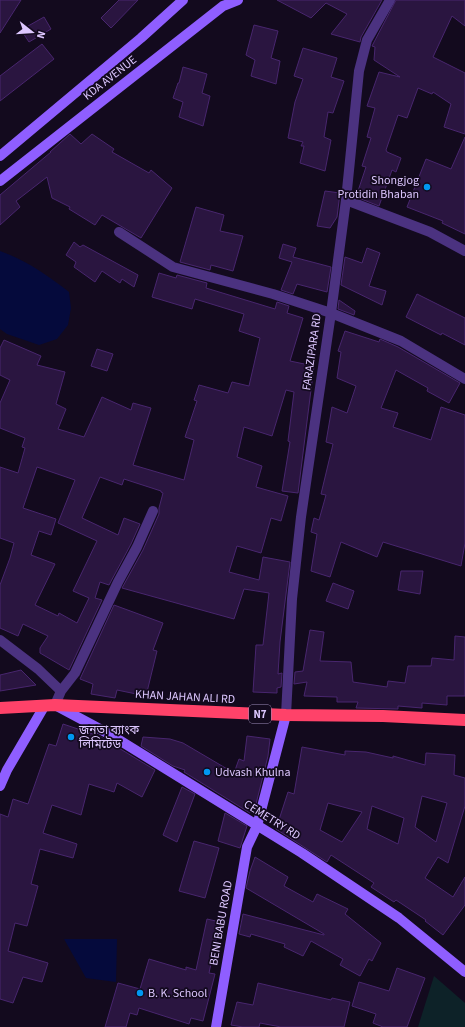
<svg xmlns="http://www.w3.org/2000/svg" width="465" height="1027" viewBox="0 0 465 1027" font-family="'Source Sans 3','Noto Sans Bengali',sans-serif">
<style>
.green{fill:#0d2228}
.water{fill:#050a3c}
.building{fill:#2a1540;stroke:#48266e;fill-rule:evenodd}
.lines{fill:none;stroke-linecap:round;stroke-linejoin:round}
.street{stroke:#4b3280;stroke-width:10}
.secondary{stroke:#8f5eff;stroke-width:10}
.highway{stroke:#ff4269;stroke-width:12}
.poi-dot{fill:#0097f2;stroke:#130a1e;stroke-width:1.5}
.labels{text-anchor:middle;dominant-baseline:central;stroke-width:3.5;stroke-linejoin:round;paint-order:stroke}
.shield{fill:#130a1e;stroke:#a08ebc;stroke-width:1}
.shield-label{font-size:11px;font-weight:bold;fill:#ddc7ff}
.street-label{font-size:12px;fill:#ddc7ff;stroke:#130a1e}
.poi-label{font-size:12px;fill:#ddc7ff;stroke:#130a1e;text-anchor:start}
</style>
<rect width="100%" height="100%" fill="#130a1e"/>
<path class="green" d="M434 976 465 1003V1027H418Z"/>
<path class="water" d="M0 251C26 260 47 275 69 292L71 308 68 325 57 339 39 345 7 334 0 329Z
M64 939H117L116 982 86 978Z"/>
<path class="building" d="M0 0H21L0 33Z
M119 0H138L111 28 101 18Z
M277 0H382L361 37 360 42 331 34 347 14 326 3 311 18Z
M396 0H465V26L452 16 433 57 465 73V134L444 127 451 104 433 92 432 94 418 88 407 118 398 115 386 150 387 152 401 158 396 172 392 170 379 206 356 197 366 167 362 166 371 138 367 137 375 108 367 106 379 72 400 77 374 60 375 47 372 46Z
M44 17 51 29 29 42 21 30Z
M254 25 278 31 271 58 280 61 276 84 251 76 255 60 246 55Z
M42 44 54 59 0 101V76Z
M303 48 337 58 331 77 344 81 333 113 328 112 324 137 331 140 325 171 300 163 304 146H301L303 142 288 138 295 102 303 79 294 76Z
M183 67 207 74 202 93 210 96 203 126 179 117 183 102 173 98 178 83H179Z
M70 134 81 144 92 134 114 149 112 152 149 173 151 170 172 188 141 238 102 215 95 225 69 209 70 207 52 198 47 177 16 201 20 207 0 225V195L51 152H50Z
M465 137V234L442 223 443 221 407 207 426 159 451 169Z
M325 191 340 193 337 217 330 228 317 226Z
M196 207 224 215 220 231 243 236 233 271 211 265 210 270 180 262Z
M74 242 80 247 83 245 138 275 134 287 122 279 120 283 102 271 95 282 74 267 76 262 66 255Z
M283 244 296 248 293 257 331 267 327 292 297 284 293 294 281 290 292 262 279 258Z
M367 248 380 253 369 286 386 291 382 305 341 285 345 257 362 263Z
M159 273 176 278 177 275 207 283 206 288 275 309 277 302 289 306 287 313 303 318 290 361 314 366 298 493 282 491 290 442 288 441 294 392 286 390 272 436 244 427 237 457 262 466 256 487 288 496 281 521 271 518 261 553 237 546 229 572 259 580 263 557 290 562 280 642 278 674 282 673 281 687 277 688V693L253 692 256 645H263L269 593 244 589 234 619 122 588 143 550 159 514V508L163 493 161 492V491L124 479 122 485 100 477 82 518 118 535 124 518 140 524 131 544 109 585 100 582 95 598 102 600 69 670 40 653V648L48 636 23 624 18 636 0 628V585L10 558 14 543 0 538V467L18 473 25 448 22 447 25 438 0 428V403L10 380 0 375V348L4 340 41 356 37 365 65 372 56 404 66 409 58 429 84 437 102 397 131 410 133 403 151 408 133 465 184 480 194 440 185 437 197 401 194 400 199 385 228 393 232 382 249 386 260 338 239 331 244 314 195 299 192 309 152 297ZM37 467 75 480 58 523 97 541 73 591 89 598 77 623 59 613 58 616 35 605 55 564 31 555 39 531 51 535 56 519 23 508Z
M417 294 465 318V345L442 333 441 335 406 317Z
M339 300 355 311 354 315 338 309Z
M345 331 379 342 380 339 398 347 460 383 449 403 427 391 428 388 396 370 381 408 398 413 393 427 431 440 441 407 465 415V543L461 566 383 542 377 557 341 542 330 577 311 571 317 534 311 532 314 518 319 520 326 495 321 494 333 444 326 442 332 407 347 413 356 386 337 378 341 352 338 351Z
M97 349 113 354 107 371 91 366Z
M401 571H423L420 594 398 590Z
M333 583 354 591 348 609 326 601Z
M114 605 163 623 153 650 157 651 146 696 117 690 115 698 91 694 93 684 80 679Z
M310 630 324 632 320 661 351 662 353 682 387 687 388 681 405 683 408 666H431L432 658 454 660 455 636 465 637V696H447V705L422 703V708L398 706V709L356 708 358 702H337V697L304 696 307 682 294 684 295 672 303 671Z
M21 670 36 685 0 691V675Z
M63 724 99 736 155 770 142 797 117 783 114 792 89 784 81 815 52 805 43 833 77 844 73 858 40 849 31 884 38 886 27 926 15 923 8 951 48 963 42 982 23 977 13 1003 0 999V814L8 817 13 799 28 804 49 744 56 746Z
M247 736 270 739 268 756 254 812 251 810 250 813 184 772 185 770 173 766 141 746 143 737 170 739 183 743 234 773 239 759 244 761Z
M302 747 345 755V751L366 752 393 758V756L425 765 426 753 455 755 454 775 465 778V806L448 863 438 857 425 878 453 897 465 877V905L443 935 425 921 426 920 396 900 394 902 371 887 374 883 331 855 327 862 276 829 288 792 294 794ZM422 796 447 803 436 842 415 827ZM328 803 362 812 342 842 320 830ZM372 806 404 818 398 844 367 829Z
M182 787 195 794 177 842 163 835Z
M225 813 247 826 240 848 218 841Z
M194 841 219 848 205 898 179 891Z
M255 857 288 877 284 886 313 902 317 894 348 909 345 914 381 943 372 961 369 959 360 976 340 965 343 959 311 941 303 956 284 947 285 944 251 934 250 937 239 934 243 914 324 935V934L246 888 250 871Z
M207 919 220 922 209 973 215 974 203 1021 191 1018 189 1024 139 1008 137 1015 130 1013 126 1027H105L118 983 140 989 149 959 186 970V967L196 970Z
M397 968 425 978 407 1027H383L373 1023 376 1014 352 1006 359 982 389 991Z
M258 983 331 1000 332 998 350 1002 344 1027H281L260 1023 259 1027H243L231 1025 237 1002 253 1005Z"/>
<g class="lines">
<path class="street" d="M346 200 430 232 465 251
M119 232 173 267 273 294 331 313 401 341 465 379
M0 640 38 669 61 691
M55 705 61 691 75 673 118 582 137 547 153 511
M286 715 292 599 301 517 331 313 346 200 359 71 367 40 390 0"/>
<path class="secondary" d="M0 156 141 38 183 0
M0 181 223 6 238 0
M55 705 111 735 302 853 399 918 465 972
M0 786 7 770 45 705
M216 1027 247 847 257 826 286 715"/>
<path class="highway" d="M0 708 55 705 286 715 383 716 465 720"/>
</g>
<g class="poi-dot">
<circle cx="427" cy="187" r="4"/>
<circle cx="71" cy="737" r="4"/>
<circle cx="207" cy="772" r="4"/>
<circle cx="140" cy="993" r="4"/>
</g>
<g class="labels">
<rect class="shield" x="249" y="705" width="22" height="18" rx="3"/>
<g class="shield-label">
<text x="260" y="714">N7</text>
</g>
<g class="street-label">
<text transform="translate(110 78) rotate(-38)">KDA AVENUE</text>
<text transform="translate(312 352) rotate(-82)">FARAZIPARA RD</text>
<text transform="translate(185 697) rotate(3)">KHAN JAHAN ALI RD</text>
<text transform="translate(272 820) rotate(32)">CEMETRY RD</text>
<text transform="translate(221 923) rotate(-80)">BENI BABU ROAD</text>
</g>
<g class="poi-label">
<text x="419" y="180" text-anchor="end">Shongjog<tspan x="419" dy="14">Protidin Bhaban</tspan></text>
<text x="79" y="730">জনতা ব্যাংক<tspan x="79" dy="14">লিমিটেড</tspan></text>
<text x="215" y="772">Udvash Khulna</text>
<text x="148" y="993">B. K. School</text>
</g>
</g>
<g transform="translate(32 32) rotate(107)" stroke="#130a1e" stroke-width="3" paint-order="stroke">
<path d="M0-3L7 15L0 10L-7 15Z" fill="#ddc7ff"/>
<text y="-6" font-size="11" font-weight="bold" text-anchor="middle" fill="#ddc7ff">N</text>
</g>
</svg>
